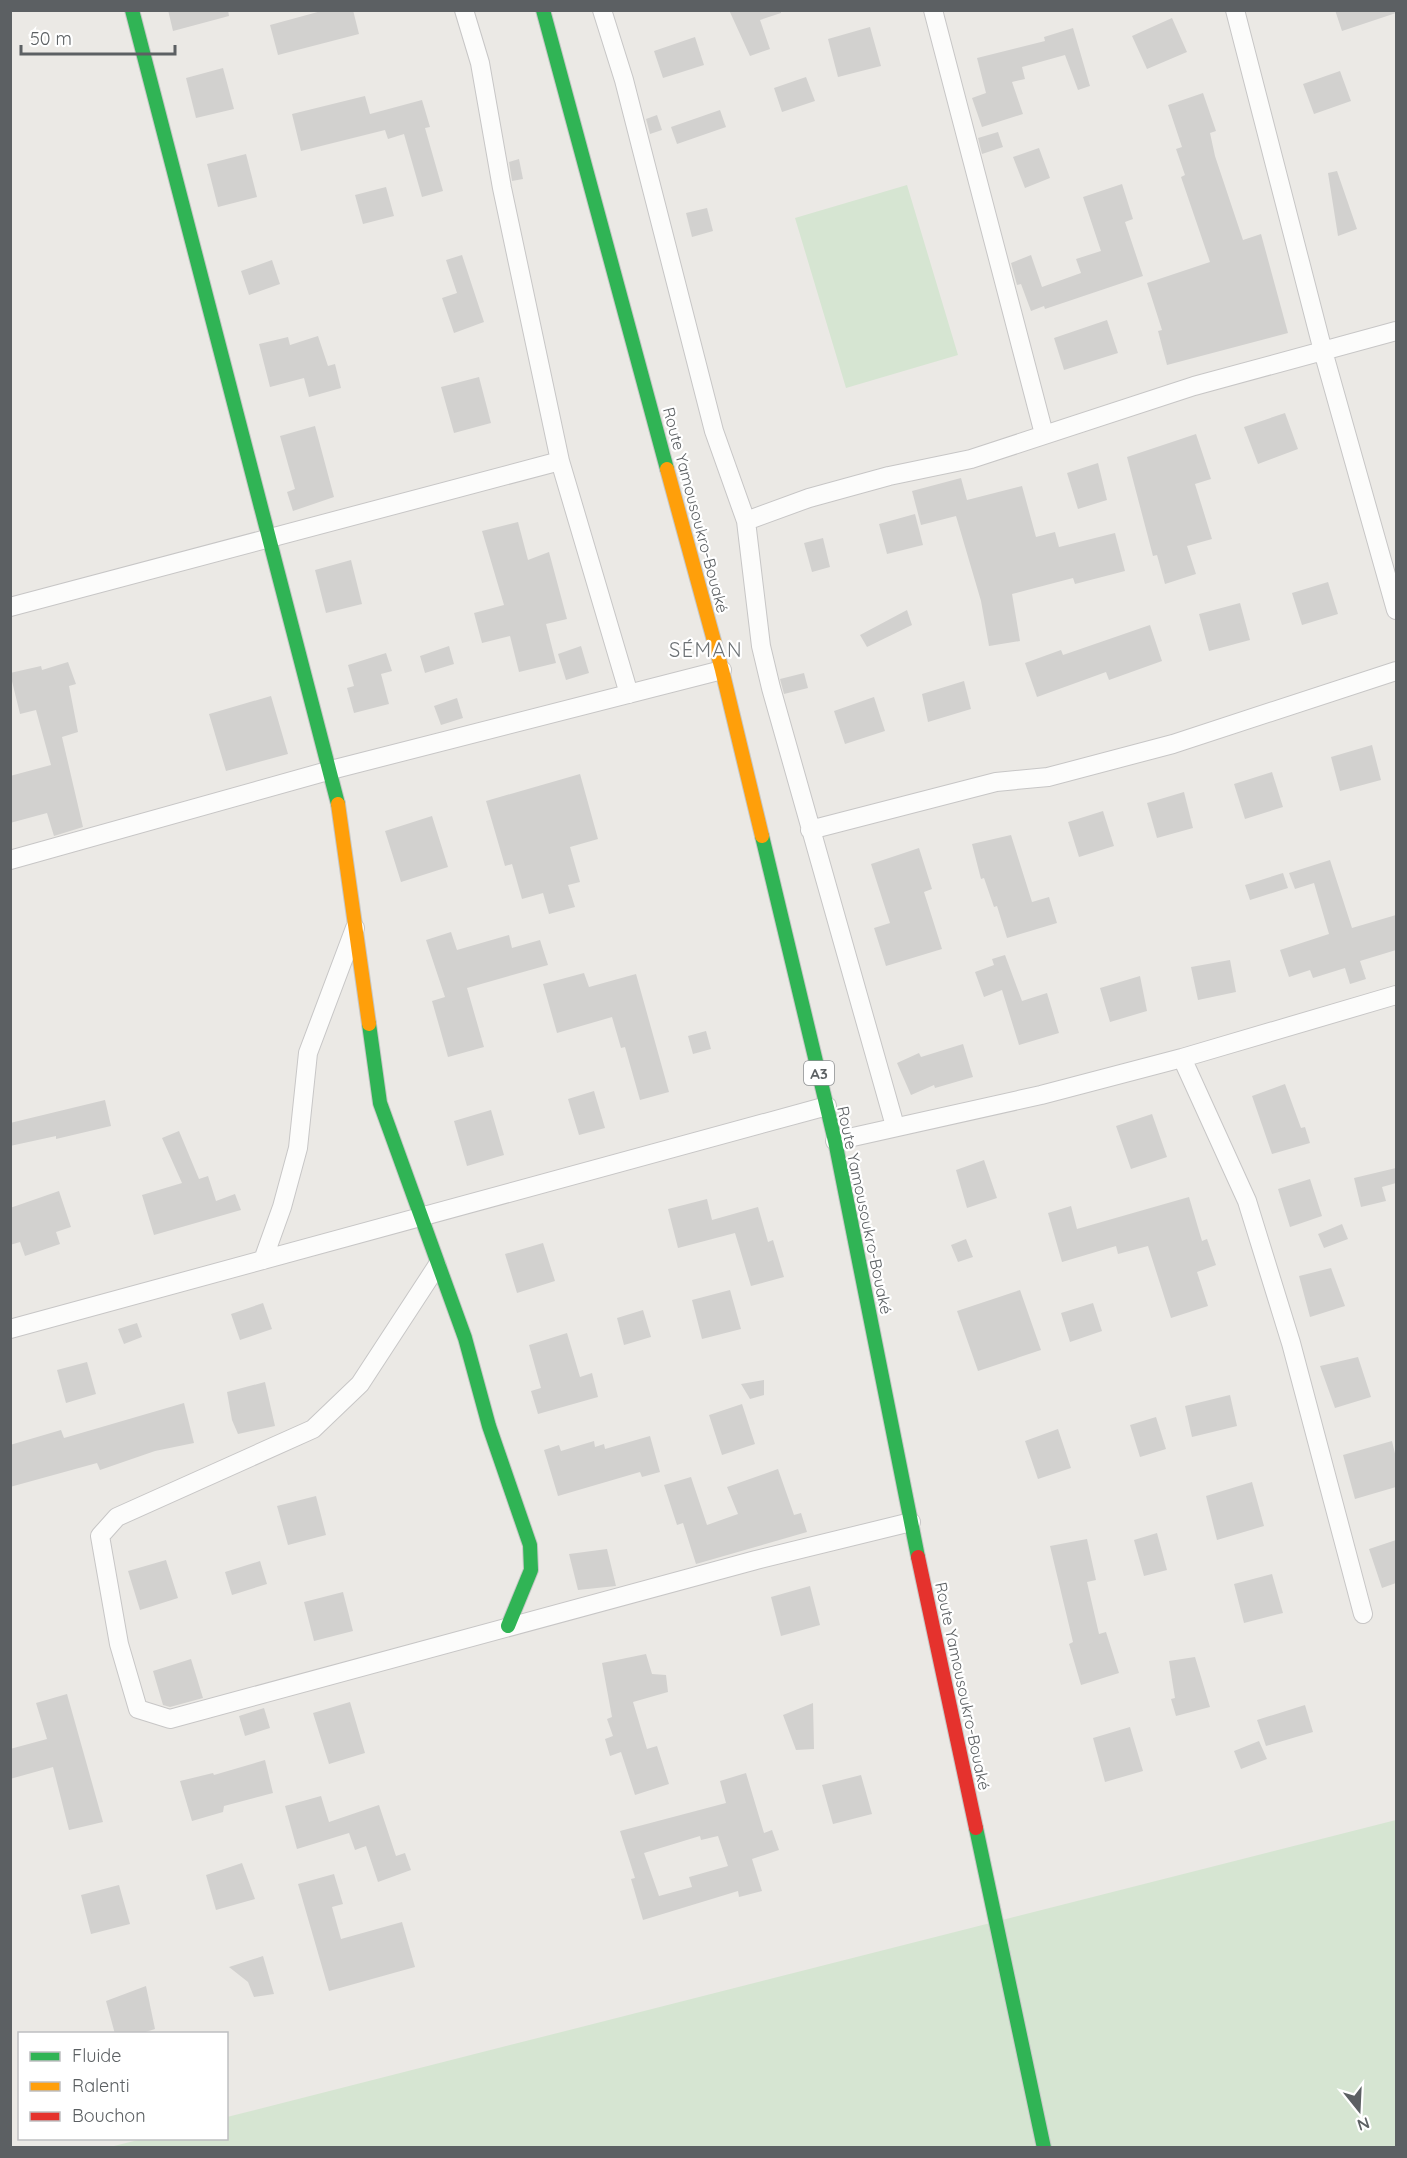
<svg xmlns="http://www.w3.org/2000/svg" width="1407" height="2158" viewBox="0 0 1407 2158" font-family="Quicksand,sans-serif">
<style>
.green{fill:#d6e5d2}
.building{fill:#d2d1cf;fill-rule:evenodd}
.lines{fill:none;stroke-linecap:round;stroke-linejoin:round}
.street-casing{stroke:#c7c6c6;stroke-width:20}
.fast-casing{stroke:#c6c7c6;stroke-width:16}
.slow-casing{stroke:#c6c7c6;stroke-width:16}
.jam-casing{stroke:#c6c7c6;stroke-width:16}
.street{stroke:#fcfcfb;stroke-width:18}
.fast{stroke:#30b455;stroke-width:14}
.slow{stroke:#ff9f0a;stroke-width:14}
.jam{stroke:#e5322d;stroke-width:14}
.labels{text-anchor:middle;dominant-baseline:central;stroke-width:4.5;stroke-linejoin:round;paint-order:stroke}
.shield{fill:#fff;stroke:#8d9092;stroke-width:1.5}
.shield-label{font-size:15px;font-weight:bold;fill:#5c6063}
.street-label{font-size:16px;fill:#5c6063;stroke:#fff}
.quarter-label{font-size:20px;letter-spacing:1.5px;fill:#6d7275;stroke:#fff}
</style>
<rect width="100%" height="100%" fill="#ebe9e5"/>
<path class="green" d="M907 185 958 355 846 388 795 218Z
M1396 1820V2147L106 2148 142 2139 226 2138 227 2117Z"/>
<path class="building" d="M168 10H228L229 16 173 31Z
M325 10H353L359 34 278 55 270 25Z
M729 10H781V13L760 20 770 49 750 56Z
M1335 10H1395L1396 13 1342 31Z
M1172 18 1187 52 1147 69 1132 36Z
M870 27 881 66 838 77 828 39Z
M1073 28 1090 86 1078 90 1065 55 1022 67 1025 79 1012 82 1023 114 982 127 972 98 986 93 977 58 1045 41 1044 37Z
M695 37 704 65 663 78 654 51Z
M223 68 234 109 196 118 186 78Z
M1340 71 1351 101 1314 114 1303 84Z
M806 77 815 101 782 112 774 88Z
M1203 93 1216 131 1210 133 1215 156 1243 240 1261 234 1288 333 1167 365 1158 331 1162 330 1147 283 1210 262 1181 177 1185 175 1176 149 1182 147 1168 105Z
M365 96 370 114 422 100 430 127 425 128 443 191 422 197 404 134 388 139 385 130 301 151 292 114Z
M720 110 726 127 677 144 671 127Z
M657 115 662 130 650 134 646 119Z
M998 132 1003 147 982 154 978 138Z
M1039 148 1050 178 1025 188 1013 157Z
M246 154 257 197 218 207 207 164Z
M519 159 523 179 512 181 509 162Z
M1337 171 1357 229 1338 236 1328 173Z
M1122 184 1133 219 1125 222 1143 276 1045 309 1044 306 1031 311 1021 284 1017 285 1011 263 1031 255 1042 287 1081 273 1076 259 1101 251 1083 197Z
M386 187 394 216 363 224 355 195Z
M707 208 713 231 692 237 686 213Z
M462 255 484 322 454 333 442 298 457 293 446 260Z
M272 260 280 284 249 295 241 271Z
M1107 320 1118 353 1064 370 1054 338Z
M318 336 328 366 335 364 341 388 309 397 304 378 270 387 259 344 288 337 290 345Z
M479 377 491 423 454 433 441 387Z
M1285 413 1298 449 1258 464 1244 427Z
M315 426 334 497 293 511 287 492 295 489 280 436Z
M1196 434 1211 479 1195 484 1212 539 1187 546 1196 574 1165 584 1157 555 1153 556 1127 457Z
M1098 463 1107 500 1078 509 1067 473Z
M961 478 967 500 1022 486 1036 537 1055 532 1059 547 1115 533 1125 571 1075 584 1073 578 1012 594 1020 641 989 646 981 601 956 516 921 525 912 491Z
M915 514 923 545 887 554 879 524Z
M518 522 528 560 549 552 567 619 546 624 556 663 519 672 510 636 482 643 474 613 504 605 482 531Z
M823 538 830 567 812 572 804 543Z
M351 560 362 604 326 613 315 570Z
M1328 582 1338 614 1302 625 1292 593Z
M1240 603 1250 640 1209 651 1199 614Z
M907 610 912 625 867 647 860 635Z
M1150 625 1162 661 1109 680 1106 672 1037 697 1025 663 1061 650 1063 655Z
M449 646 454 664 425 673 420 656Z
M581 646 589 673 566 680 558 654Z
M386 653 392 671 381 674 389 704 354 713 347 688 354 686 348 665Z
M68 662 76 684 69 686 78 732 62 737 83 827 54 836 47 813 10 823V776L51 765 36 710 20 714 10 673 41 666 42 670Z
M804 673 808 688 784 694 780 679Z
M964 681 971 709 928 722 922 694Z
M271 696 288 754 226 771 209 714Z
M874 697 885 731 845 744 834 711Z
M457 698 463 718 441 725 434 706Z
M1372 745 1381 780 1340 791 1331 757Z
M1272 772 1283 807 1245 819 1234 784Z
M580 774 598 839 570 847 580 882 568 885 575 907 549 914 543 893 522 899 512 864 505 866 486 801Z
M1184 792 1193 828 1157 838 1147 803Z
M1103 811 1114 846 1079 857 1068 822Z
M432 816 448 867 401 882 385 831Z
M1011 835 1032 902 1049 897 1057 923 1007 938 997 906 994 907 984 878 981 879 972 844Z
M919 848 932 889 924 892 942 949 886 966 874 928 890 923 871 864Z
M1330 860 1352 928 1396 915V950L1360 961 1366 979 1350 984 1345 968 1313 978 1310 970 1289 977 1280 950 1329 934 1314 883 1295 889 1289 873Z
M1283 873 1288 888 1250 900 1245 885Z
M451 932 457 950 509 935 512 948 540 940 548 965 467 988 484 1047 448 1057 432 1001 445 997 426 940Z
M1005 955 1022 1001 1047 993 1059 1033 1019 1045 1002 990 984 997 975 972 994 965 992 959Z
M1230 960 1236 992 1198 1000 1191 967Z
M584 973 589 987 636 974 669 1092 640 1100 625 1047 621 1048 612 1017 557 1033 543 984Z
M1140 976 1147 1011 1110 1022 1100 988Z
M706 1031 711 1049 693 1054 688 1036Z
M963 1044 973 1077 935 1088 934 1085 911 1095 897 1063 919 1053 921 1057Z
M1285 1084 1301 1128 1305 1127 1310 1143 1272 1154 1252 1096Z
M594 1091 605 1128 579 1135 568 1099Z
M105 1100 111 1126 56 1139V1136L10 1146V1123Z
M491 1110 504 1155 467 1166 454 1121Z
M1152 1114 1167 1157 1131 1169 1116 1126Z
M179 1131 199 1179 208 1176 216 1201 235 1194 241 1210 154 1235 142 1195 182 1183 162 1138Z
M984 1160 997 1198 967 1208 956 1170Z
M1396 1168V1183L1382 1187 1386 1201 1361 1207 1354 1178Z
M1310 1179 1322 1216 1290 1227 1278 1189Z
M59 1191 71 1227 56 1232 60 1244 25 1256 20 1242 10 1245V1208Z
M1189 1197 1202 1241 1207 1239 1216 1265 1197 1272 1208 1306 1171 1318 1148 1246 1118 1254 1116 1246 1062 1262 1048 1213 1071 1206 1077 1229Z
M707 1199 712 1220 758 1207 768 1242 773 1240 784 1277 751 1286 735 1233 678 1248 668 1209Z
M1342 1224 1348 1239 1324 1248 1318 1234Z
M966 1239 973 1257 958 1262 951 1245Z
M543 1243 555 1281 517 1293 505 1254Z
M1331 1268 1345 1306 1310 1317 1299 1276Z
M730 1290 741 1329 702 1339 692 1300Z
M1020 1290 1041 1350 978 1371 957 1311Z
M263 1303 272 1329 240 1340 231 1314Z
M1093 1303 1102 1331 1070 1342 1061 1313Z
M643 1310 651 1337 624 1345 617 1318Z
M137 1323 142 1337 124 1344 118 1329Z
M567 1333 580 1377 592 1373 598 1397 538 1414 531 1391 541 1388 529 1345Z
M1358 1357 1371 1397 1335 1408 1320 1366Z
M87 1362 96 1394 66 1403 57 1370Z
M764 1380V1395L750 1399 741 1384Z
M265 1382 275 1426 238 1434 232 1420 227 1392Z
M1230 1395 1237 1426 1192 1437 1185 1406Z
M184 1403 194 1443 155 1451 100 1470 97 1463 10 1487V1445L61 1430 64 1438Z
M742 1404 755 1444 722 1455 709 1415Z
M1156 1417 1166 1449 1140 1457 1130 1425Z
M1058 1429 1071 1468 1038 1479 1025 1441Z
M650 1436 660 1472 642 1477 640 1472 558 1496 544 1450 559 1445 561 1451 594 1441 595 1447 604 1444 605 1449Z
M1392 1441 1396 1458V1487L1355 1499 1343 1455Z
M778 1469 794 1515 801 1513 807 1532 696 1564 683 1523 677 1525 664 1485 691 1477 707 1525 738 1514 727 1487Z
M1252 1482 1264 1526 1217 1540 1206 1496Z
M316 1496 326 1535 288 1545 277 1506Z
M1157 1533 1167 1570 1144 1576 1134 1540Z
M1087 1539 1096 1580 1087 1582 1099 1634 1106 1632 1119 1673 1081 1685 1069 1644 1073 1642 1050 1546Z
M1396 1540V1583L1382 1588 1369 1549Z
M607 1549 616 1586 578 1590 569 1554Z
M166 1560 178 1598 140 1610 128 1571Z
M260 1561 267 1584 232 1595 225 1572Z
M1272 1574 1283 1613 1244 1623 1234 1584Z
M810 1586 820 1625 781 1636 771 1597Z
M343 1592 353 1631 314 1641 304 1602Z
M646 1654 652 1674 666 1675 668 1692 633 1702 647 1749 657 1746 669 1784 635 1795 621 1752 610 1756 605 1739 613 1736 607 1719 612 1717 602 1663Z
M1195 1657 1210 1707 1176 1716 1171 1699 1175 1698 1169 1661Z
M191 1659 203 1698 170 1707 163 1705 153 1671Z
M67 1694 103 1822 69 1830 53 1767 10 1779V1749L47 1739 36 1703Z
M350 1702 365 1753 329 1764 313 1713Z
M813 1703 814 1749 796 1750 783 1715Z
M1305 1705 1313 1732 1266 1746 1257 1720Z
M264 1708 270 1728 245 1736 239 1716Z
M1130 1727 1143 1771 1105 1782 1093 1738Z
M1259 1741 1267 1759 1241 1769 1234 1751Z
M265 1760 273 1793 224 1806 223 1812 192 1821 180 1781 213 1773 214 1775Z
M746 1773 764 1833 772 1830 779 1850 752 1859 762 1891 739 1897 738 1891 643 1920 631 1879 635 1878 620 1831 726 1803 720 1781ZM700 1836 701 1840 718 1836 728 1866 689 1877 692 1887 659 1896 644 1853Z
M861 1775 872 1814 833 1824 822 1785Z
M321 1796 329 1822 379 1805 396 1856 405 1853 411 1870 378 1882 366 1846 355 1850 349 1833 297 1849 285 1806Z
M242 1863 255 1899 216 1910 206 1875Z
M334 1874 343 1904 332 1907 341 1939 402 1922 415 1967 329 1991 298 1884Z
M119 1885 130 1924 91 1934 81 1895Z
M263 1956 274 1994 254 1997 248 1982 229 1967Z
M146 1986 155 2029 139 2034H115L106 2001Z"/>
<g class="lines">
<defs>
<path id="street" d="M464 10 480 63 502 188 560 461 629 694
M602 10 624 80 714 431 746 521 761 646 771 688 895 1126
M933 10 1044 434
M1235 10 1323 351 1396 610
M746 521 809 498 889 476 971 459 1194 386 1396 331
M10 607 560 461
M810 830 996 782 1048 777 1173 744 1396 671
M10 860 331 770 722 670
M1182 1058 1247 1201 1291 1343 1363 1614
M835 1141 1041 1095 1182 1058 1396 995
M263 1260 282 1207 298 1148 308 1053 355 928
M437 1266 360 1384 313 1429 117 1517 100 1536 119 1644 138 1709 170 1719 756 1560 911 1522
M10 1329 827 1106"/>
<path id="fast" d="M132 10 338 804
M543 10 667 469
M762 836 835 1141 918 1557
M369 1024 380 1103 465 1338 489 1426 530 1545 531 1570 508 1626
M976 1828 1044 2148"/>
<path id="slow" d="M667 469 722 670 762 836
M338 804 369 1024"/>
<path id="jam" d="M918 1557 976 1828"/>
</defs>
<use href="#street" class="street-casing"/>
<use href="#fast" class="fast-casing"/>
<use href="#slow" class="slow-casing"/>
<use href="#jam" class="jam-casing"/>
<use href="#street" class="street"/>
<use href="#fast" class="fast"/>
<use href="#slow" class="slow"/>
<use href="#jam" class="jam"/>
</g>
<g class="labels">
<rect class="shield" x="804" y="1061" width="30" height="24" rx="4.5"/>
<g class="shield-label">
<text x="819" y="1073">A3</text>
</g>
<g class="street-label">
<text transform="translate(696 510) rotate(75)">Route Yamousoukro-Bouaké</text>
<text transform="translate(865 1210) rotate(78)">Route Yamousoukro-Bouaké</text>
<text transform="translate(963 1686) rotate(78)">Route Yamousoukro-Bouaké</text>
</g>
<g class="quarter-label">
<text x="706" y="649">SÉMAN</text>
</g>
</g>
<rect width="1407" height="2158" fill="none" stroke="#5c6063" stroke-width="24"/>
<rect x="18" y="2032" width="210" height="108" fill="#ffffff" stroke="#bebfc1" stroke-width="1.5"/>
<rect x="30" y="2052" width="30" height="9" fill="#30b455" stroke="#bebfc1" stroke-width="1.5"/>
<text x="72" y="2062" font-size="18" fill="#5c6063">Fluide</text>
<rect x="30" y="2082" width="30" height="9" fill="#ff9f0a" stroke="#bebfc1" stroke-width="1.5"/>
<text x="72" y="2092" font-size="18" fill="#5c6063">Ralenti</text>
<rect x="30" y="2112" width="30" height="9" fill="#e5322d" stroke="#bebfc1" stroke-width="1.5"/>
<text x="72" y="2122" font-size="18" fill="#5c6063">Bouchon</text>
<g transform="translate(1359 2110) rotate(162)" stroke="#ffffff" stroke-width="4.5" paint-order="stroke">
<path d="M0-4.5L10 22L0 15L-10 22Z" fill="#5c6063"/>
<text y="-9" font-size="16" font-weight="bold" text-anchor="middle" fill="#5c6063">N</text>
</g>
<path d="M21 45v9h154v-9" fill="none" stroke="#5c6063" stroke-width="3"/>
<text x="30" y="45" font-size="18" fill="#5c6063" stroke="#ffffff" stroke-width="4.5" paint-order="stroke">50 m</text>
</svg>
